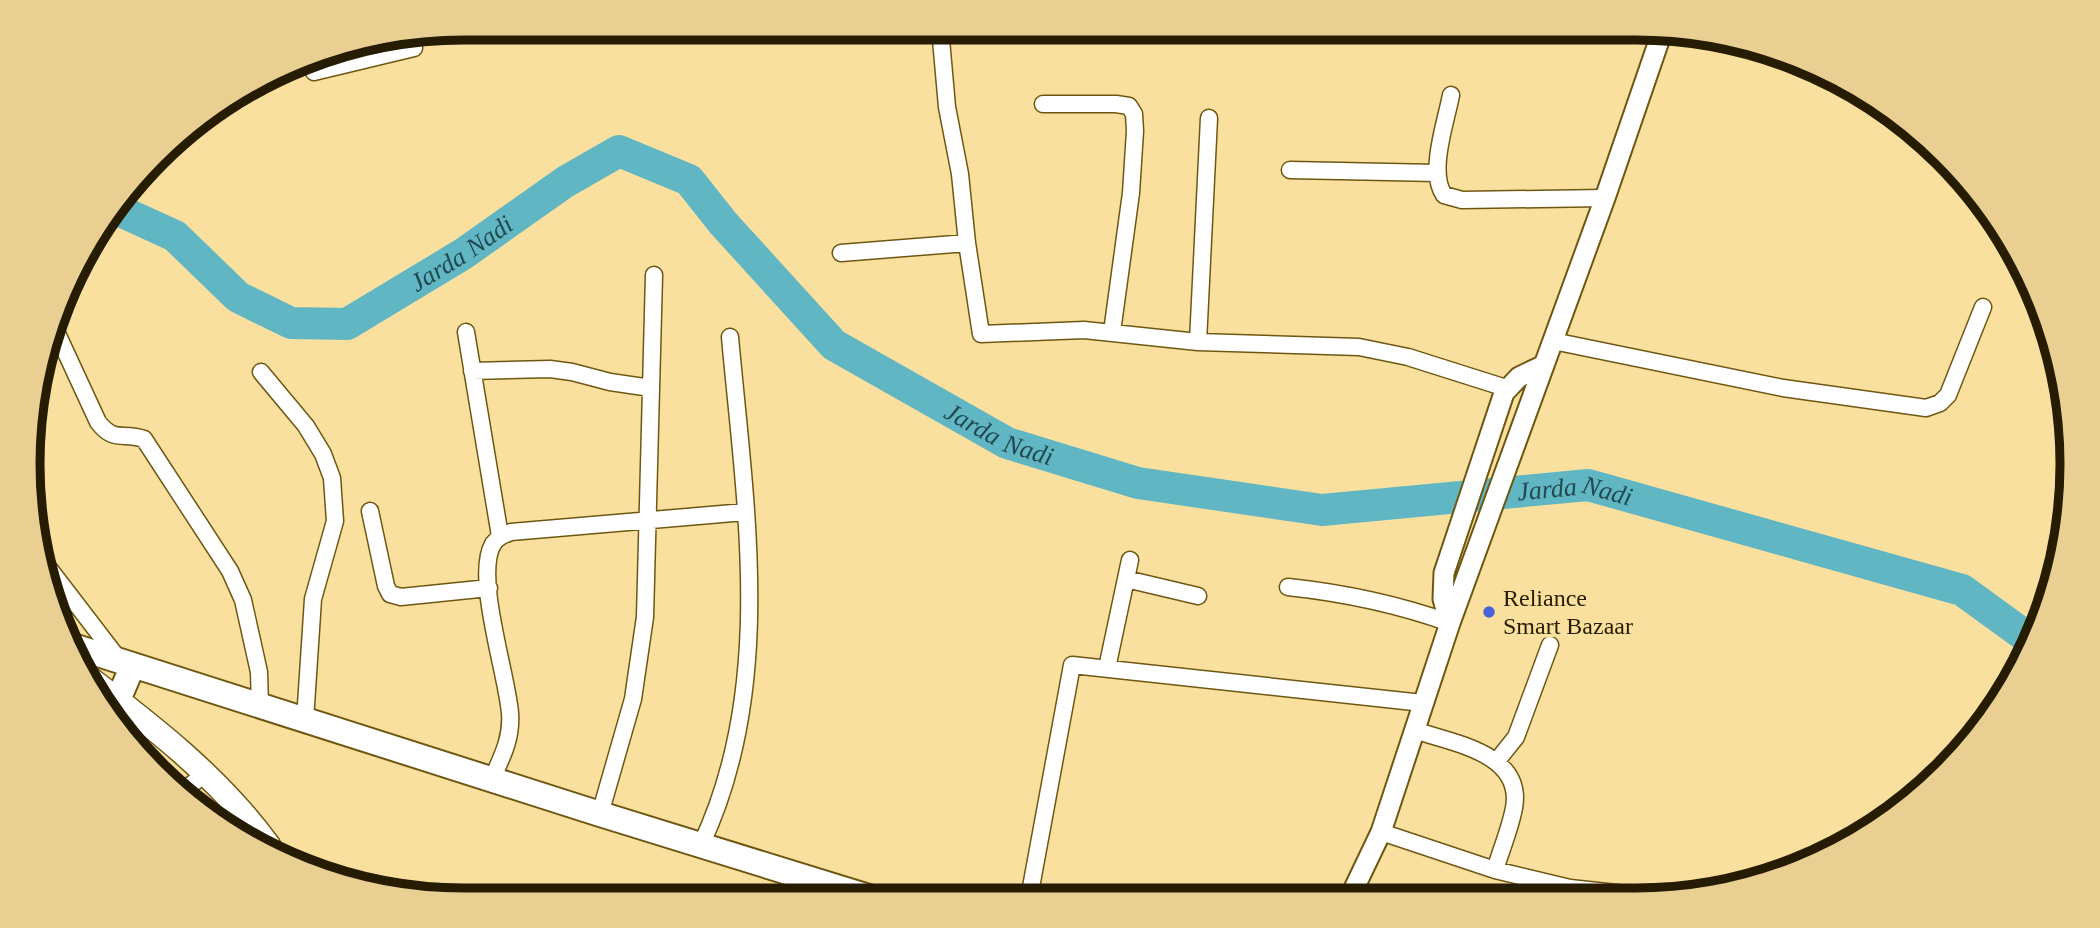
<svg xmlns="http://www.w3.org/2000/svg" width="2100" height="928" viewBox="0 0 2100 928" font-family="'Times New Roman',serif">
<style>
.lines{fill:none;stroke-linecap:round;stroke-linejoin:round}
.river{stroke:#61b6c4;stroke-width:32}
.minor-casing{stroke:#6f5712;stroke-width:19}
.tertiary-casing{stroke:#6f5712;stroke-width:23}
.secondary-casing{stroke:#6f5712;stroke-width:26}
.primary-casing{stroke:#6f5712;stroke-width:28}
.minor{stroke:#fff;stroke-width:16}
.tertiary{stroke:#fff;stroke-width:19}
.secondary{stroke:#fff;stroke-width:23}
.primary{stroke:#fff;stroke-width:24}
.poi-dot{fill:#4663d7;stroke:#fae09e;stroke-width:2.5}
.labels{text-anchor:middle;dominant-baseline:central;stroke-width:7;stroke-linejoin:round;paint-order:stroke}
.poi-label{font-size:24px;fill:#261c02;stroke:#fae09e;text-anchor:start}
.water-label{font-size:26px;font-style:italic;fill:#21494f;stroke:#fae09e}
.rim{fill:none;stroke:#261c02;stroke-width:9}
</style>
<rect width="100%" height="100%" fill="#fae09e"/>
<g class="lines">
<path class="river" id="s1" d="M116 209 175 236 238 297 291 323 347 324 463 254 565 182 619 151 689 180 723 223 834 345 1007 443 1138 483 1322 510 1588 485 1962 590 2031 640"/>
<defs>
<path id="minor" d="M940 28 947 107 960 174 967 243 981 334 1084 330 1198 342 1359 347 1408 357 1506 388
M311 58 314 72 414 48
M1451 95C1446 122 1428 172 1444 195L1462 200 1605 198
M1043 104H1116L1129 106 1134 114 1135 131 1131 193 1112 332
M1290 170 1437 173
M841 253 967 243
M55 329 98 422C115 444 123 431 144 439L230 571 243 600 259 672 260 706
M466 332 500 536
M1553 341 1783 388 1926 408 1940 403 1948 395 1983 307
M1198 342 1209 118
M472 371 550 369 572 372 610 382 651 388
M261 372 306 426 323 454 332 478 335 521 313 599 305 720
M370 511 386 586 390 594 401 597 489 588
M38 554 120 661
M1126 579 1198 596
M1288 587C1344 593 1397 604 1450 623
M1107 668 1130 560
M1414 730C1452 743 1524 753 1514 808 1510 829 1501 850 1495 870
M1496 762 1516 737 1550 645
M492 779C502 757 512 738 510 713 507 674 474 576 493 544 498 537 503 535 511 532L745 512
M179 794 205 774
M600 814 633 699 645 617 654 275
M1381 832 1495 870 1570 888 1644 896
M701 845C776 687 745 504 730 337
M1029 898 1072 665 1423 703"/>
<path id="tertiary" d="M1450 623 1443 599 1444 573 1504 393 1519 377 1544 365
M1350 897 1381 832 1450 623 1605 198 1662 32"/>
<path id="secondary" d="M84 674C151 725 219 777 269 846"/>
<path id="primary" d="M73 646 600 814 875 899
M118 700 133 665"/>
</defs>
<use href="#minor" class="minor-casing"/>
<use href="#tertiary" class="tertiary-casing"/>
<use href="#secondary" class="secondary-casing"/>
<use href="#primary" class="primary-casing"/>
<use href="#minor" class="minor"/>
<use href="#tertiary" class="tertiary"/>
<use href="#secondary" class="secondary"/>
<use href="#primary" class="primary"/>
</g>
<circle class="poi-dot" cx="1489" cy="612" r="7"/>
<g class="labels">
<g class="poi-label">
<text x="1503" y="598">Reliance<tspan x="1503" dy="28">Smart Bazaar</tspan></text>
</g>
<g class="water-label">
<text stroke="none"><textPath href="#s1" startOffset="402">Jarda Nadi</textPath></text>
<text stroke="none"><textPath href="#s1" startOffset="1074">Jarda Nadi</textPath></text>
<text stroke="none"><textPath href="#s1" startOffset="1662">Jarda Nadi</textPath></text>
</g>
</g>
<path d="M0 0H2100V928H0ZM464 40H1636A424 424 0 0 1 2060 464V464A424 424 0 0 1 1636 888H464A424 424 0 0 1 40 464V464A424 424 0 0 1 464 40Z" fill="#e9d092" fill-rule="evenodd"/>
<path class="rim" d="M464 40H1636A424 424 0 0 1 2060 464V464A424 424 0 0 1 1636 888H464A424 424 0 0 1 40 464V464A424 424 0 0 1 464 40Z"/>
</svg>
